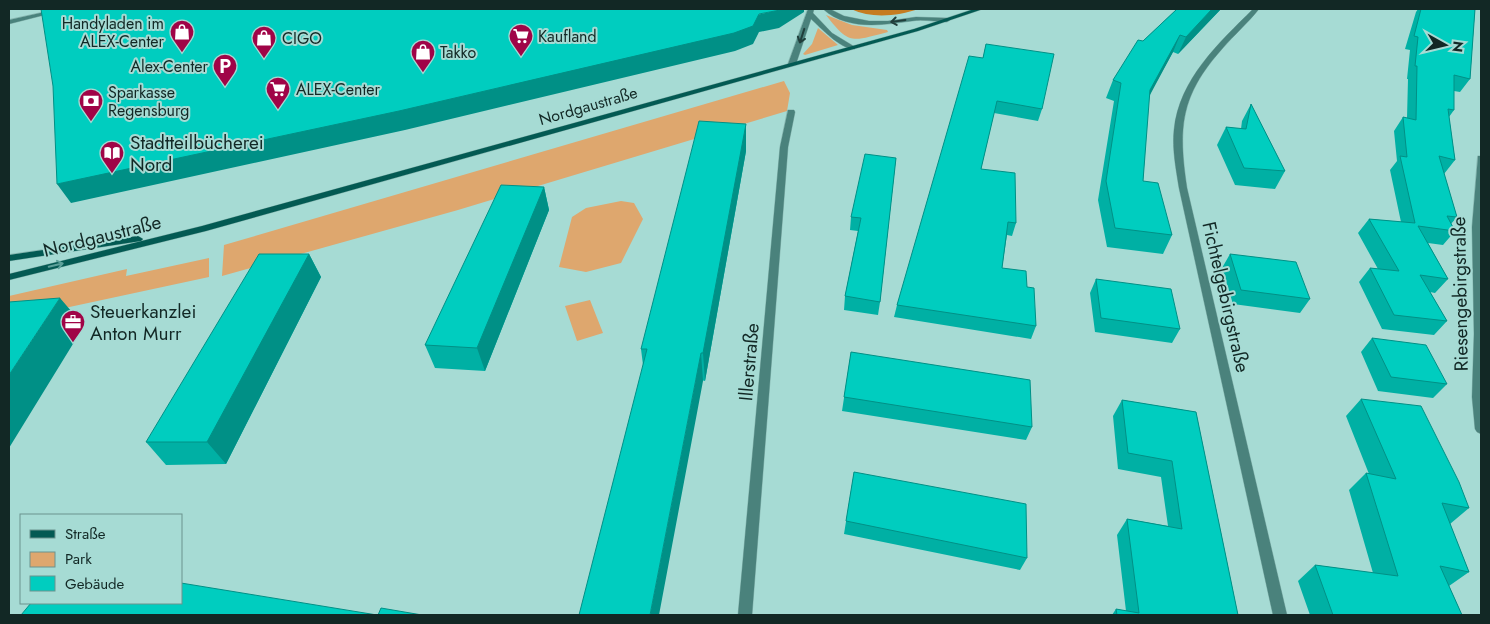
<svg xmlns="http://www.w3.org/2000/svg" width="1490" height="624" viewBox="0 0 1490 624" font-family="Jost,sans-serif">
<style>
.green{fill:#dea76e}
.forest{fill:#c57c21}
.lines{fill:none;stroke-linecap:round;stroke-linejoin:round}
.minor-casing{stroke:#88b7b1;stroke-width:1}
.tertiary-casing{stroke:#88b7b1;stroke-width:1}
.secondary-casing{stroke:#88b7b1;stroke-width:1}
.minor{fill:#4a827c;fill-rule:evenodd}
.tertiary{fill:#4a827c;fill-rule:evenodd}
.secondary{fill:#035a53;fill-rule:evenodd}
.wall{fill:#00b0a4}
.shaded-wall{fill:#009086}
.building{fill:#00cdbf;stroke:#009086}
.oneway{stroke:#203e3b}
.oneway2{stroke:#5da19a}
.labels{text-anchor:middle;dominant-baseline:central;stroke-width:4;stroke-linejoin:round;paint-order:stroke}
.far-poi-label{font-size:16px;fill:#122825;stroke:#a6dbd4;text-anchor:start}
.far-street-label{font-size:16px;fill:#122825;stroke:#a6dbd4}
.poi-label{font-size:19px;fill:#122825;stroke:#a6dbd4;text-anchor:start}
.street-label{font-size:19px;fill:#122825;stroke:#a6dbd4}
</style>
<rect width="100%" height="100%" fill="#a6dbd4"/>
<path class="green" d="M826 15 852 25 887 30 888 32C852 41 850 46 826 15Z
M818 28 838 45 805 55 803 54 812 44Z
M784 81 790 93 787 111 458 210 222 276 224 245Z
M621 201 634 203 643 219 621 263 586 272 559 267 572 217 586 208Z
M209 258V277L9 320V296L127 269 126 276Z
M590 300 603 333 577 341 565 306Z"/>
<path class="forest" d="M851 9H919C897 16 872 19 851 9Z"/>
<g class="lines">
<defs>
<path id="minor" d="M58 9H68L9 24V20Z
M808 9H814L813 13 832 33 855 47V49C841 50 821 28 811 19L796 64 789 66 788 64Z
M823 9H830L844 16 869 21H888L916 17 947 18 950 20 947 22C936 22 923 19 912 21 883 25 847 31 823 9Z
M1253 9H1259C1248 23 1234 35 1222 49 1180 96 1178 128 1187 188L1287 615H1273L1179 188C1176 169 1172 149 1174 130 1179 79 1219 43 1253 9Z
M788 110H794L795 112 788 147 752 615H738L780 147Z"/>
<path id="tertiary" d="M1478 156H1481V434L1477 432 1475 429 1472 397 1474 334 1472 227Z"/>
<path id="secondary" d="M974 9H983L918 31 206 231 9 280V274L202 226 914 29Z
M138 236 143 239 141 241 9 261V255Z"/>
</defs>
<use href="#minor" class="minor-casing"/>
<use href="#tertiary" class="tertiary-casing"/>
<use href="#secondary" class="secondary-casing"/>
<use href="#minor" class="minor"/>
<use href="#tertiary" class="tertiary"/>
<use href="#secondary" class="secondary"/>
</g>
<path class="wall" d="M1177 9H1221L1178 54 1173 52 1149 95 1143 181 1172 235 1163 254 1107 247 1098 200 1114 101 1106 98 1113 80 1143 41Z
M1418 9H1475L1470 79 1460 92 1454 91V110L1449 117 1455 160 1444 174 1457 217 1451 224 1455 231 1443 245 1428 243 1448 279 1435 293 1430 292 1447 321 1434 335 1382 329 1359 282 1370 268 1378 269 1358 233 1369 219 1401 222 1390 170 1397 161 1394 131 1403 117 1407 118 1408 79H1407L1410 50 1405 49 1416 12Z
M986 44 1042 109 1038 121 994 113 981 169 1016 223 1012 236 1007 235 1002 268 1027 287 1036 326 1031 339 894 317 897 305 983 58Z
M1251 104 1285 171 1275 189 1235 185 1217 145 1226 127 1241 129 1242 121Z
M746 124V151L705 381 643 365 641 349Z
M896 158 880 302 878 315 844 310 845 296 858 231 850 230 851 217Z
M544 187 549 210 485 371 435 368 425 345Z
M309 254 321 277 226 464 166 465 146 442Z
M1230 254 1310 299 1300 313 1233 304 1222 268Z
M1096 279 1180 329 1172 343 1095 332 1090 293Z
M1372 338 1447 384 1433 398 1378 391 1361 352Z
M851 352 1032 427 1026 440 842 411Z
M1361 399 1469 508 1450 524 1469 572 1449 586 1462 615H1310L1298 581 1315 565 1373 573 1349 490 1366 473 1369 474 1346 416Z
M1122 400 1196 412 1238 615H1112L1116 609 1126 611 1117 535 1127 519 1168 526 1161 477 1118 469 1113 416Z
M854 472 1027 558 1020 570 844 534Z"/>
<path class="shaded-wall" d="M782 9H804V12L779 28 759 32 753 44 735 51 405 130 71 203 57 184Z
M1212 9H1221L1178 54 1186 37Z
M1180 35 1173 52 1143 108 1150 90Z
M746 124V151L705 381 703 353Z
M544 187 549 210 485 371 477 348Z
M309 254 321 277 226 464 207 442Z
M60 298 84 326 9 448V375Z
M701 353 703 381 659 615H650Z"/>
<path class="building" d="M41 9H782L780 10 759 14 753 26 734 33 399 111 57 184 53 86Z
M1177 9H1212L1186 37 1180 35 1150 90 1143 181 1158 183 1172 235 1115 228 1106 181 1121 83 1113 80 1138 40 1143 41Z
M1421 9H1475L1470 79 1454 75V110L1448 109 1455 160 1439 156 1457 217 1447 216 1455 231 1418 226 1448 279 1420 275 1447 321 1394 315 1370 268 1399 271 1369 219 1415 223 1400 156 1407 157 1403 117 1416 120 1417 66H1415L1418 37 1414 36Z
M986 44 1054 54 1042 109 997 101 981 169 1015 173 1016 223 1008 222 1002 268 1026 271 1027 287 1034 288 1036 326 897 305 969 56 983 58Z
M1251 104 1285 171 1244 168 1226 127 1246 129Z
M699 121 746 124 703 353H701L650 615H579L647 349H641Z
M865 154 896 158 880 302 845 296 861 218 851 217Z
M501 185 544 187 477 348 425 345Z
M259 254H309L207 442H146Z
M1230 254 1296 262 1310 299 1241 290Z
M1096 279 1171 289 1180 329 1101 318Z
M60 298 9 375V302Z
M1372 338 1426 345 1447 384 1391 377Z
M851 352 1030 380 1032 427 844 397Z
M1361 399 1421 406 1459 482 1469 508 1442 503 1469 572 1440 566 1462 615H1333L1315 565 1398 576 1366 473 1396 479Z
M1122 400 1196 412 1238 615H1117L1116 609 1139 613 1127 519 1182 529 1172 461 1128 453Z
M854 472 1026 504 1027 558 846 521Z
M181 583 377 615H21L31 603H181Z
M381 608 422 615H378Z"/>
<defs><path id="oneway-shaft" d="M-6 0H5M1.5-3L5.5 0L1.5 3" fill="none" stroke-width="1.6" stroke-linecap="round" stroke-linejoin="round" transform="scale(1.25)"/></defs>
<g class="oneway">
<use href="#oneway-shaft" transform="translate(898 21) rotate(172)"/>
<use href="#oneway-shaft" transform="translate(802 36) rotate(108)"/>
</g>
<use class="oneway2" href="#oneway-shaft" transform="translate(56 265) rotate(-14)"/>
<defs>
<symbol id="shop-pin" viewBox="-11 -11 22 30"><path d="M0 17L-7.5 6A9.5 9.5 0 1 1 7.5 6Z" fill="#a00447" stroke="#a6dbd4"/><path d="M-5-2.5h2.3a2.7 3.5 0 0 1 5.4 0H5L5.5 6h-11ZM-1.5-2.5h3a1.5 2.3 0 0 0-3 0Z" fill="#fff"/></symbol>
<symbol id="supermarket-pin" viewBox="-11 -11 22 30"><path d="M0 17L-7.5 6A9.5 9.5 0 1 1 7.5 6Z" fill="#a00447" stroke="#a6dbd4"/><path d="M-6-5.5h2.5l.6 2H6L4.5 2H-2.5L-4.4-4H-6ZM-1.5 3.2a1.3 1.3 0 1 0 .1 0ZM3 3.2a1.3 1.3 0 1 0 .1 0Z" fill="#fff"/></symbol>
<symbol id="parking-pin" viewBox="-11 -11 22 30"><path d="M0 17L-7.5 6A9.5 9.5 0 1 1 7.5 6Z" fill="#a00447" stroke="#a6dbd4"/><path d="M-3.5-5.5H1a3.5 3.5 0 0 1 0 7H-1V5.5H-3.5ZM-1-3.4V-.6H.8a1.4 1.4 0 0 0 0-2.8Z" fill="#fff"/></symbol>
<symbol id="bank-pin" viewBox="-11 -11 22 30"><path d="M0 17L-7.5 6A9.5 9.5 0 1 1 7.5 6Z" fill="#a00447" stroke="#a6dbd4"/><path d="M-6-4H6V4H-6ZM0-2.3a2.3 2.3 0 1 0 0 4.6a2.3 2.3 0 1 0 0-4.6Z" fill="#fff"/></symbol>
<symbol id="library-pin" viewBox="-11 -11 22 30"><path d="M0 17L-7.5 6A9.5 9.5 0 1 1 7.5 6Z" fill="#a00447" stroke="#a6dbd4"/><path d="M-6-4Q-3-5.5-.7-3.5V5Q-3 3-6 4ZM6-4Q3-5.5 .7-3.5V5Q3 3 6 4Z" fill="#fff"/></symbol>
<symbol id="office-pin" viewBox="-11 -11 22 30"><path d="M0 17L-7.5 6A9.5 9.5 0 1 1 7.5 6Z" fill="#a00447" stroke="#a6dbd4"/><path d="M-6-3h4V-5.5h4V-3h4V5H-6ZM-1-4.5V-3h2v-1.5ZM-6 0V1H6V0Z" fill="#fff"/></symbol>
</defs>
<g fill-rule="evenodd">
<use href="#shop-pin" x="168" y="18" width="28" height="38"/>
<use href="#supermarket-pin" x="507" y="22" width="28" height="38"/>
<use href="#shop-pin" x="250" y="24" width="28" height="38"/>
<use href="#shop-pin" x="409" y="38" width="28" height="38"/>
<use href="#parking-pin" x="211" y="52" width="28" height="38"/>
<use href="#supermarket-pin" x="264" y="75" width="28" height="38"/>
<use href="#bank-pin" x="77" y="87" width="28" height="38"/>
<use href="#library-pin" x="98" y="139" width="28" height="38"/>
<use href="#office-pin" x="59" y="308" width="28" height="38"/>
</g>
<g class="labels">
<g class="far-poi-label">
<text x="164" y="23" text-anchor="end">Handyladen im<tspan x="164" dy="18">ALEX-Center</tspan></text>
<text x="538" y="36">Kaufland</text>
<text x="282" y="38">CIGO</text>
<text x="440" y="52">Takko</text>
<text x="208" y="66" text-anchor="end">Alex-Center</text>
<text x="296" y="89">ALEX-Center</text>
<text x="108" y="92">Sparkasse<tspan x="108" dy="18">Regensburg</tspan></text>
</g>
<g class="far-street-label">
<text transform="translate(588 106) rotate(-16)">Nordgaustraße</text>
</g>
<g class="poi-label">
<text x="130" y="142">Stadtteilbücherei<tspan x="130" dy="22">Nord</tspan></text>
<text x="90" y="311">Steuerkanzlei<tspan x="90" dy="22">Anton Murr</tspan></text>
</g>
<g class="street-label">
<text transform="translate(102 236) rotate(-14)">Nordgaustraße</text>
<text transform="translate(1460 294) rotate(-91)">Riesengebirgstraße</text>
<text transform="translate(1226 297) rotate(77)">Fichtelgebirgstraße</text>
<text transform="translate(749 362) rotate(-85)">Illerstraße</text>
</g>
</g>
<rect width="1490" height="624" fill="none" stroke="#122825" stroke-width="20"/>
<rect x="20" y="514" width="162" height="90" fill="#a6dbd4" stroke="#6b938e"/>
<rect x="30" y="530" width="25" height="8" fill="#035a53" stroke="#6b938e"/>
<text x="65" y="539" font-size="15" fill="#122825">Straße</text>
<rect x="30" y="552" width="25" height="15" fill="#dea76e" stroke="#6b938e"/>
<text x="65" y="564" font-size="15" fill="#122825">Park</text>
<rect x="30" y="576" width="25" height="15" fill="#00cdbf" stroke="#6b938e"/>
<text x="65" y="589" font-size="15" fill="#122825">Gebäude</text>
<g transform="translate(1445 45) rotate(98)" stroke="#a6dbd4" stroke-width="4" paint-order="stroke">
<path d="M0-4L9 19L0 12L-9 19Z" fill="#122825"/>
<text y="-8" font-size="14" font-weight="bold" text-anchor="middle" fill="#122825">N</text>
</g>
</svg>
